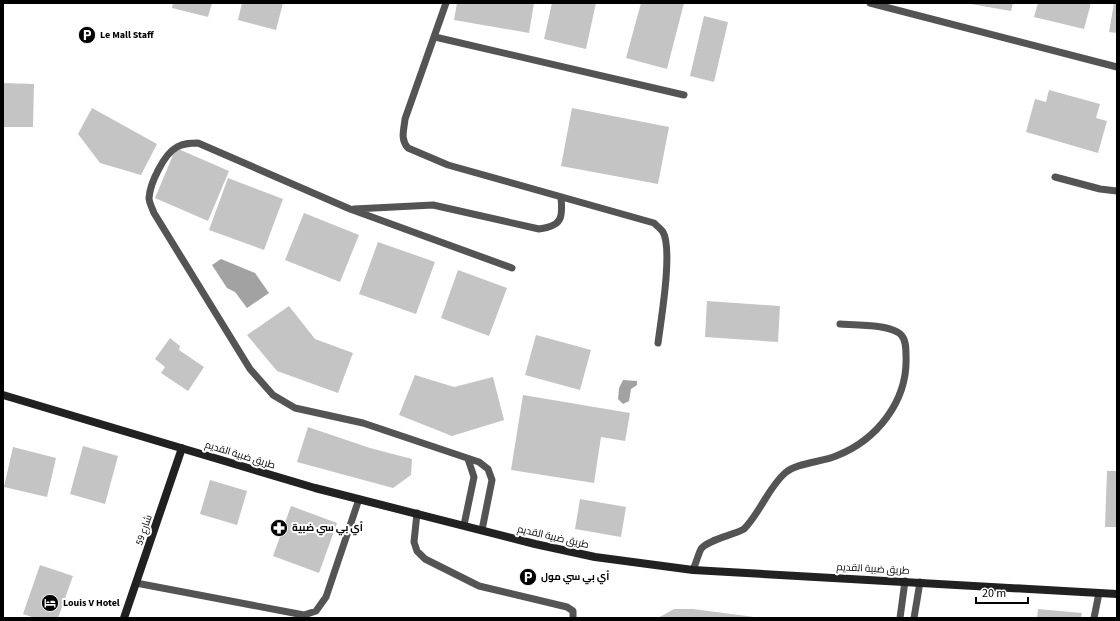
<svg xmlns="http://www.w3.org/2000/svg" width="1120" height="621" viewBox="0 0 1120 621" font-family="'Source Sans 3',Cairo,sans-serif">
<style>
.water{fill:#a2a2a2}
.building{fill:#c4c4c4}
.lines{fill:none;stroke-linecap:round;stroke-linejoin:round}
.lane{stroke:#545454;stroke-width:7}
.secondary{stroke:#212121;stroke-width:8}
.labels{text-anchor:middle;dominant-baseline:central;stroke-width:4;stroke-linejoin:round;paint-order:stroke}
.poi-label{font-size:10px;font-weight:bold;fill:#000;stroke:#fff;text-anchor:start}
.street-label{font-size:10px;fill:#000;stroke:#fff}
</style>
<rect width="100%" height="100%" fill="#fff"/>
<path class="water" d="M221 259 255 273 269 293 247 308 235 292 227 288 212 265Z
M623 380 637 381V385L631 389 629 401 623 404 618 399 619 388Z"/>
<path class="building" d="M173 3H212L208 17 172 8Z
M242 3H283L276 30 238 20Z
M457 3H534L529 33 454 20Z
M552 3H596L586 49 544 39Z
M641 3H684L667 69 626 58Z
M965 3H1013L1011 11Z
M1038 3H1091L1084 29 1034 17Z
M1114 3H1117V33L1109 32Z
M704 16 728 22 714 82 690 76Z
M3 83 34 84 33 127H3Z
M1049 90 1100 104 1096 118 1107 121 1098 153 1026 132 1035 99 1046 102Z
M92 108 157 144 141 175 100 163 78 134Z
M572 108 669 127 658 184 561 166Z
M176 148 229 171 208 221 155 198Z
M228 178 283 199 264 250 209 230Z
M304 213 359 235 340 282 285 260Z
M378 242 435 262 416 314 359 294Z
M458 270 507 288 489 336 441 318Z
M707 301 780 306 778 342 705 337Z
M289 306 315 339 353 353 338 393 277 371 247 335Z
M536 335 591 350 580 390 525 375Z
M170 338 180 346 179 350 204 367 188 391 161 373 165 367 155 359Z
M415 375 454 387 493 377 504 420 452 436 399 415Z
M523 395 630 413 625 441 601 437 594 483 511 470Z
M308 427 370 448 412 459 411 475 393 488 297 462Z
M83 446 118 456 105 504 70 494Z
M13 447 56 458 47 497 4 487Z
M1107 471H1117V527H1105Z
M210 480 247 491 237 525 200 514Z
M580 499 626 507 621 537 575 529Z
M291 506 337 523 319 573 273 556Z
M40 565 73 576 58 618H35L23 614Z
M674 609H693L762 618H658Z
M1038 609 1082 613 1081 618H1037Z"/>
<g class="lines">
<path class="lane" d="M446 3 405 119C404 130 400 139 408 148L448 165 654 223C657 226 661 229 663 232 673 250 661 320 658 343
M870 3 1117 67
M435 37 684 95
M1055 177 1100 189 1117 191
M354 209 433 205 539 229C562 226 563 218 561 197
M417 513 414 542 417 551 425 559 479 586 567 607 573 611V618
M464 525 474 477 468 459
M482 530 492 480 488 469 479 462 363 423 295 408 273 395 250 369 154 213C152 208 149 202 149 198 150 183 164 154 177 147 184 143 191 143 198 143L350 209 512 268
M693 570C696 563 698 555 701 549 707 540 734 535 744 529 760 513 768 488 785 473 796 463 822 462 836 456 877 440 908 401 906 356 906 349 906 341 902 336 894 324 854 325 840 324
M136 583 304 615 316 611 326 597 359 499
M900 618 905 581
M914 618 920 582
M1094 618 1099 593"/>
<path class="secondary" d="M3 395 315 488 535 544 595 557 693 570 1117 594
M124 618 182 448"/>
</g>
<defs>
<symbol id="parking-disc" viewBox="-11 -11 22 22"><circle r="9.5" fill="#000" stroke="#fff"/><path d="M-3.5-5.5H1a3.5 3.5 0 0 1 0 7H-1V5.5H-3.5ZM-1-3.4V-.6H.8a1.4 1.4 0 0 0 0-2.8Z" fill="#fff"/></symbol>
<symbol id="pharmacy-disc" viewBox="-11 -11 22 22"><circle r="9.5" fill="#000" stroke="#fff"/><path d="M-2-6h4v4h4v4h-4v4h-4v-4h-4v-4h4Z" fill="#fff"/></symbol>
<symbol id="hotel-disc" viewBox="-11 -11 22 22"><circle r="9.5" fill="#000" stroke="#fff"/><path d="M-6-4.5h1.5V1H6V5H4.5V3h-9V5H-6ZM-4 0a1.8 1.8 0 1 1 3.6 0ZM.5 0V-2.5h3Q6-2.5 6 0Z" fill="#fff"/></symbol>
</defs>
<g fill-rule="evenodd">
<use href="#parking-disc" x="77" y="25" width="20" height="20"/>
<use href="#pharmacy-disc" x="269" y="518" width="20" height="20"/>
<use href="#parking-disc" x="518" y="567" width="20" height="20"/>
<use href="#hotel-disc" x="40" y="593" width="20" height="20"/>
</g>
<g class="labels">
<g class="poi-label">
<text x="100" y="35">Le Mall Staff</text>
<text x="292" y="528">أي بي سي ضبية</text>
<text x="541" y="577">أي بي سي مول</text>
<text x="63" y="603">Louis V Hotel</text>
</g>
<g class="street-label">
<text transform="translate(240 455) rotate(17)">طريق ضبية القديم</text>
<text transform="translate(144 530) rotate(-71)">شارع 59</text>
<text transform="translate(553 537) rotate(13)">طريق ضبية القديم</text>
<text transform="translate(873 569) rotate(3)">طريق ضبية القديم</text>
</g>
</g>
<rect width="1120" height="621" fill="none" stroke="#000000" stroke-width="8"/>
<path d="M976 597v6h52v-6" fill="none" stroke="#000000" stroke-width="2"/>
<text x="982" y="597" font-size="12" fill="#000000" stroke="#ffffff" stroke-width="3" paint-order="stroke">20 m</text>
</svg>
